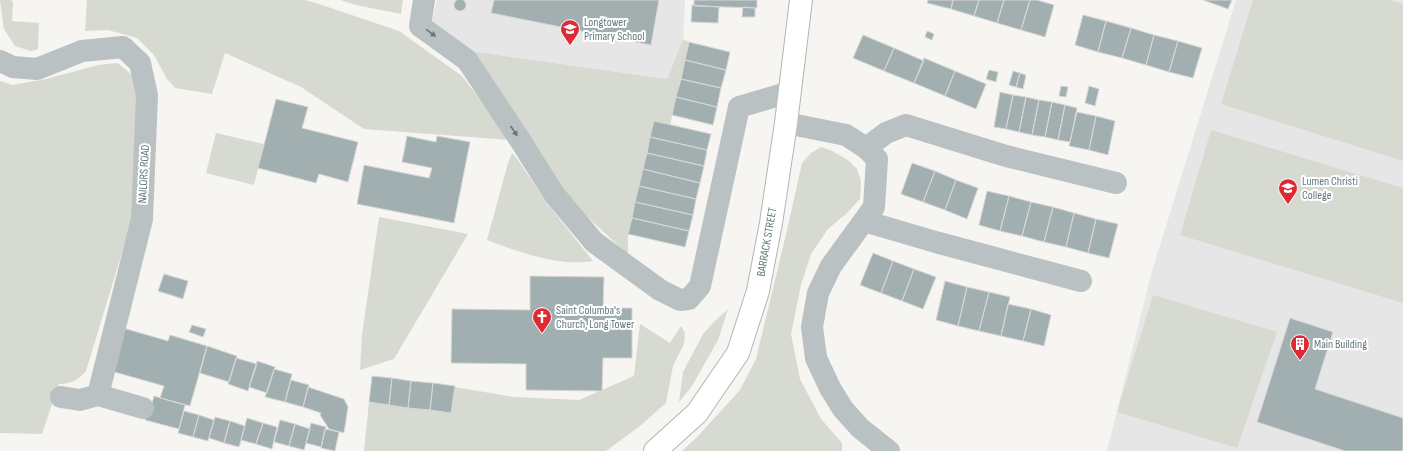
<svg xmlns="http://www.w3.org/2000/svg" width="1403" height="451" viewBox="0 0 1403 451" font-family="'Sofia Sans Condensed',sans-serif">
<style>
.built{fill:#e6e6e6}
.green{fill:#d7dad1}
.building{fill:#a2afb1;stroke:#d7d6d5}
.lines{fill:none;stroke-linecap:round;stroke-linejoin:round}
.major-casing{stroke:#aeb6b7;stroke-width:24}
.minor{stroke:#bac1c2;stroke-width:22}
.major{stroke:#fff;stroke-width:22}
.oneway{fill:#61797c}
.labels{text-anchor:middle;dominant-baseline:central;stroke-width:4;stroke-linejoin:round;paint-order:stroke}
.poi-label{font-size:12px;fill:#61797c;stroke:#fff;text-anchor:start}
.street-label{font-size:12px;fill:#61797c;stroke:#fff}
</style>
<rect width="100%" height="100%" fill="#f6f5f2"/>
<path class="built" d="M437 0H685L683 39 667 79 477 52 470 55 432 23Z
M1236 0H1403V451H1107L1152 271Z"/>
<path class="green" d="M0 0H11L13 2 12 21 39 23 38 49 31 51 15 46 4 29Z
M87 0H305L316 3 399 31 462 76 511 140 364 129 301 87 225 53 212 94 175 88 167 79 154 55 137 38 108 30 85 31Z
M340 0H403L401 14 356 5Z
M1253 0H1389L1403 4V161L1221 104Z
M683 39 689 42 670 125 654 121 628 234V255L562 193 470 56 477 52 667 79Z
M118 63 133 76 137 88 132 220 86 371C78 380 71 384 59 384L42 434 0 433V81L12 85 46 79 98 65Z
M1211 130 1403 188V303L1180 235Z
M216 133 264 144 254 185 206 173Z
M821 147 830 150 848 160 857 169 861 181 860 199 847 213 828 229 811 254 801 285 791 334 800 379 821 419 842 443V451H682L698 436 740 390 756 359 788 226 802 163 811 153Z
M512 153 518 160 546 202 593 261C559 267 519 252 487 240L508 163Z
M379 217 468 234 394 359 360 370 362 335Z
M1153 295 1277 332 1237 448 1117 412Z
M728 309 718 340 692 386 679 402 683 372 703 334 715 321Z
M640 324 670 343 681 326 685 333 684 344 673 366 666 403 640 426 606 451H364L369 402 451 413 454 387 514 397 579 400 634 376Z"/>
<path class="building" d="M454 5a6 6 0 1 1 12 0a6 6 0 1 1-12 0Z
M494 0H659L651 45 491 13Z
M694 0H757V8L694 6Z
M928 0H953L951 9 927 3Z
M953 0H979L974 16 951 9Z
M979 0H1004L997 23 974 16Z
M1004 0H1030L1021 30 997 23Z
M1030 0H1037L1054 5 1045 37 1021 30Z
M1203 0H1232L1228 9Z
M692 5 719 7 718 23 691 22Z
M743 7 755 8V17H742Z
M1083 15 1106 21 1098 52 1075 45Z
M1106 21 1131 28 1122 58 1098 52Z
M1131 28 1154 35 1146 65 1122 58Z
M927 31 934 34 932 40 925 37Z
M863 35 894 48 884 71 853 58Z
M1154 35 1178 41 1169 72 1146 65Z
M1178 41 1202 48 1193 78 1169 72Z
M689 42 730 52 726 70 685 60Z
M894 48 924 61 914 83 884 71Z
M924 58 955 71 945 96 914 83Z
M685 60 726 70 721 88 681 79Z
M989 70 998 72 996 82 986 79Z
M955 71 986 84 976 109 945 96Z
M1013 71 1020 73 1016 87 1009 85Z
M1020 73 1026 75 1023 89 1016 87Z
M681 79 721 88 717 107 676 97Z
M1061 86 1068 87 1066 97 1059 96Z
M1089 86 1099 89 1095 106 1085 103Z
M1000 92 1013 95 1006 129 994 127Z
M1013 95 1026 97 1019 132 1006 129Z
M676 97 717 107 713 125 672 115Z
M1026 97 1039 100 1032 135 1019 132Z
M276 99 308 107 302 128 358 142 348 182 319 174 316 183 258 168Z
M1039 100 1052 102 1045 137 1032 135Z
M1052 102 1065 105 1058 140 1045 137Z
M1065 105 1077 108 1070 142 1058 140Z
M1077 112 1096 116 1089 150 1069 146Z
M1096 116 1115 121 1108 155 1089 150Z
M654 121 711 134 707 150 650 137Z
M407 136 436 142 437 136 470 142 454 223 357 204 364 165 429 178 432 168 402 162Z
M650 137 707 150 704 166 647 153Z
M647 153 704 166 700 183 643 169Z
M912 163 935 171 923 202 901 194Z
M643 169 700 183 696 199 639 186Z
M935 171 956 180 945 210 923 202Z
M956 180 978 188 967 219 945 210Z
M639 186 696 199 693 215 635 202Z
M987 191 1009 196 1000 231 979 225Z
M1009 196 1031 202 1022 236 1000 231Z
M635 202 693 215 689 231 632 218Z
M1031 202 1053 207 1044 242 1022 236Z
M1053 207 1074 213 1066 247 1044 242Z
M1074 213 1096 219 1088 253 1066 247Z
M632 218 689 231 685 247 628 234Z
M1096 219 1118 224 1109 258 1088 253Z
M873 253 893 261 881 293 860 285Z
M893 261 914 269 902 301 881 293Z
M914 269 936 277 923 309 902 301Z
M164 274 188 281 183 299 158 291Z
M530 276 604 277 603 308H632V358H603L602 391 526 390V364L451 363 452 309 530 310Z
M945 281 967 287 958 326 936 320Z
M967 287 989 292 979 331 958 326Z
M989 292 1010 297 1001 336 979 331Z
M1008 304 1031 309 1023 341 1001 336Z
M1031 309 1051 315 1044 346 1023 341Z
M1290 318 1333 332 1315 389 1403 418V451H1345L1257 422Z
M192 325 206 329 203 337 189 332Z
M123 328 168 341 170 335 207 346 190 406 160 398 164 386 111 371Z
M207 346 237 356 229 382 200 373Z
M236 358 257 364 248 391 228 384Z
M257 361 275 367 267 393 249 387Z
M274 369 292 374 285 402 265 397Z
M372 376 392 378 389 405 369 402Z
M392 378 411 381 408 408 389 405Z
M291 380 309 385 303 407 285 402Z
M411 381 433 383 430 410 408 408Z
M433 383 455 386 451 413 430 410Z
M308 387 344 399 348 407 344 433 329 429 320 415 321 413 303 407Z
M154 396 185 405 179 429 145 420 150 402 152 403Z
M184 411 199 415 193 437 178 433Z
M199 415 214 420 208 441 193 437Z
M215 417 230 421 224 443 209 438Z
M247 418 263 423 256 444 241 440Z
M280 420 295 424 289 446 274 442Z
M230 421 245 426 239 447 224 443Z
M263 423 277 427 272 449 256 444Z
M311 423 326 427 321 447 306 443Z
M295 424 310 429 304 450 289 446Z
M325 429 339 432 335 451 321 448Z"/>
<g class="lines">
<defs>
<path id="major" d="M655 451 697 413 738 353 758 291 771 223 786 123 801 0"/>
</defs>
<use href="#major" class="major-casing"/>
<path class="minor" d="M424 0 420 26 467 60 520 140 554 194 594 242 660 290 680 300 689 299 700 286 739 107 790 92
M0 61 13 67 37 69 82 51 123 47 140 63 147 95 142 219 98 395
M786 123 846 135 866 148 877 159 874 207 831 266 818 293 812 327 816 358 830 388 843 409 860 428 889 451
M866 148 886 133 906 125 1006 156 1116 183
M864 221 939 243 1081 281
M98 395 143 408
M61 397 80 400 98 395"/>
<use href="#major" class="major"/>
</g>
<defs><path id="oneway-solid" d="M-6-.8H1V-3.2L6.5 0L1 3.2V.8H-6Z"/></defs>
<g class="oneway">
<use href="#oneway-solid" transform="translate(431 33) rotate(36)"/>
<use href="#oneway-solid" transform="translate(514 131) rotate(56)"/>
</g>
<defs>
<symbol id="school-pin" viewBox="-11 -11 22 30"><path d="M0 17L-7.5 6A9.5 9.5 0 1 1 7.5 6Z" fill="#dd2a33" stroke="#fff"/><path d="M0-5L7-2L0 1L-7-2ZM-4 1L0 2.5L4 1V4Q0 6-4 4Z" fill="#fff"/></symbol>
<symbol id="church-pin" viewBox="-11 -11 22 30"><path d="M0 17L-7.5 6A9.5 9.5 0 1 1 7.5 6Z" fill="#dd2a33" stroke="#fff"/><path d="M-1.2-6h2.4v3.5h3.3v2.4h-3.3V6h-2.4V-.1h-3.3v-2.4h3.3Z" fill="#fff"/></symbol>
<symbol id="building-pin" viewBox="-11 -11 22 30"><path d="M0 17L-7.5 6A9.5 9.5 0 1 1 7.5 6Z" fill="#dd2a33" stroke="#fff"/><path d="M-4-6H4V6H1V3H-1V6H-4ZM-2.5-4.3h1.7v1.8h-1.7ZM.8-4.3h1.7v1.8H.8ZM-2.5-1h1.7V.8h-1.7ZM.8-1h1.7V.8H.8Z" fill="#fff"/></symbol>
</defs>
<g fill-rule="evenodd">
<use href="#school-pin" x="559" y="18" width="22" height="30"/>
<use href="#school-pin" x="1277" y="177" width="22" height="30"/>
<use href="#church-pin" x="531" y="306" width="22" height="30"/>
<use href="#building-pin" x="1289" y="333" width="22" height="30"/>
</g>
<g class="labels">
<g class="poi-label">
<text x="584" y="22">Longtower<tspan x="584" dy="14">Primary School</tspan></text>
<text x="1302" y="181">Lumen Christi<tspan x="1302" dy="14">College</tspan></text>
<text x="556" y="310">Saint Columba's<tspan x="556" dy="14">Church, Long Tower</tspan></text>
<text x="1314" y="344">Main Building</text>
</g>
<g class="street-label">
<text transform="translate(144 174) rotate(-87)">NAILORS ROAD</text>
<text transform="translate(767 242) rotate(-80)">BARRACK STREET</text>
</g>
</g>
</svg>
